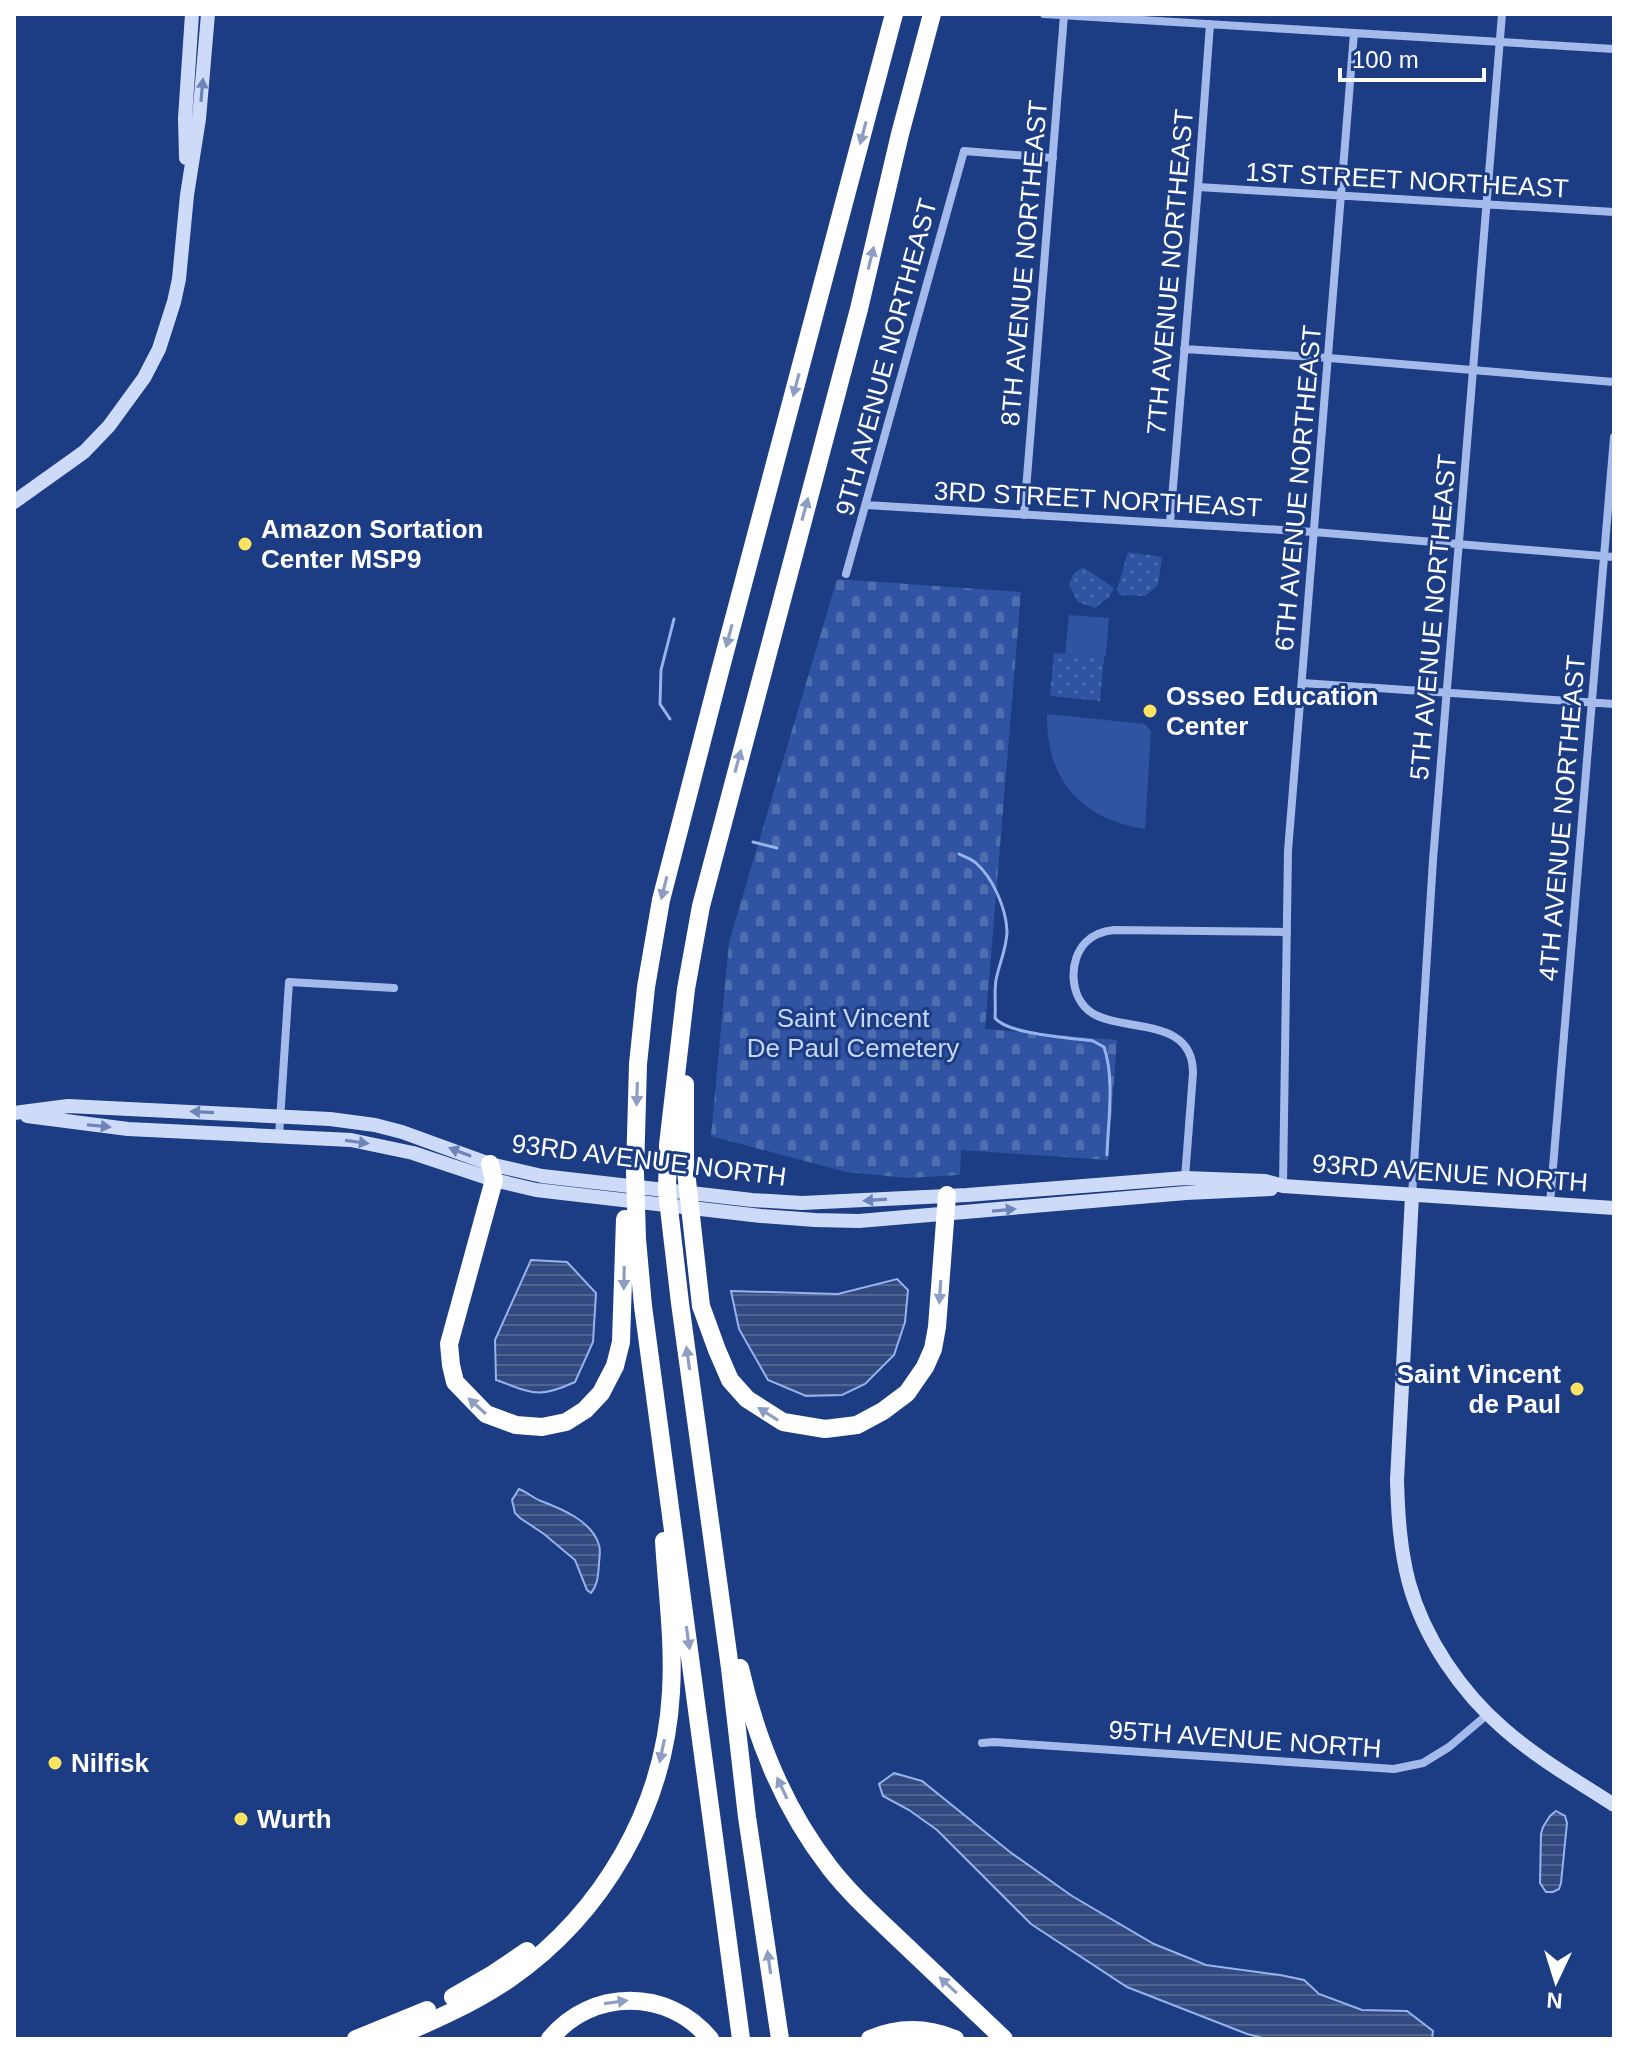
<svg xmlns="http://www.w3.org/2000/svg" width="1628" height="2053" viewBox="0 0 1628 2053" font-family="Arial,sans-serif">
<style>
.grass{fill:#3054a2}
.cemetery{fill:url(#cemetery-stones)}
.park{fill:url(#park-dots)}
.water{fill:url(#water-rules);stroke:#96b3ec;stroke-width:2}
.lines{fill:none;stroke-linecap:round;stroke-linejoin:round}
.stream{stroke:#96b3ec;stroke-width:3}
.street{stroke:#a3baea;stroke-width:8}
.secondary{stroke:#cedbf8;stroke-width:14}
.highway{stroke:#fff;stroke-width:18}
.oneway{fill:#6c84b8}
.oneway2{fill:#8e9ec2}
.poi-dot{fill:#fbe260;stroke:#1c3c84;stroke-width:3}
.labels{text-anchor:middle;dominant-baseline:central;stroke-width:6;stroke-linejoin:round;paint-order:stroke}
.street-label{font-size:26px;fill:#fff;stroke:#1c3c84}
.poi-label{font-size:26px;font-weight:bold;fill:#fff;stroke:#1c3c84;text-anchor:start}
.park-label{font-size:26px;fill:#c7d7f8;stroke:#1c3c84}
</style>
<defs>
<pattern id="cemetery-stones" width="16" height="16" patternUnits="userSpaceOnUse" patternTransform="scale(2)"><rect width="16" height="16" fill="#3054a2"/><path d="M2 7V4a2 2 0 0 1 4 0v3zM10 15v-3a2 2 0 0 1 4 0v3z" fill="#4f6eb0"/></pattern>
<pattern id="park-dots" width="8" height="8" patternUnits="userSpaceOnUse" patternTransform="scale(2)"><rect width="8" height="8" fill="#3054a2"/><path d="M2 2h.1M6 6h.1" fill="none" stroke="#4f6eb0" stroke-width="1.8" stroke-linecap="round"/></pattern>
<pattern id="water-rules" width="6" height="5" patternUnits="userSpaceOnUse" patternTransform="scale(2)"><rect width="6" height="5" fill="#324a7f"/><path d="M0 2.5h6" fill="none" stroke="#516592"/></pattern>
</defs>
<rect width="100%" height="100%" fill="#1c3c84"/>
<path class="grass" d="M1069 615 1109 618 1106 655 1104 658 1065 654Z
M1047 714 1145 724 1151 731 1145 829C1081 819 1046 780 1047 714Z"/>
<path class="cemetery" d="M837 579 1021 592 985 1029 1117 1040 1108 1160 961 1150 960 1175 908 1178 846 1172 711 1136 729 942Z"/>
<path class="park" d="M1128 552 1162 557 1158 585 1145 596 1120 595 1117 590Z
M1083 567 1114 588 1109 597 1095 608 1078 602 1069 585 1074 573Z
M1054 653 1104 658 1100 701 1050 696Z"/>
<path class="water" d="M531 1260 567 1262 596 1293 593 1342 575 1382C538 1399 533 1393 496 1380L495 1340Z
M897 1279 908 1290 905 1322 894 1355 865 1384 842 1395 806 1396 768 1380 739 1329 731 1291 838 1294Z
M519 1489C527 1492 533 1498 541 1501 562 1509 592 1521 599 1545 601 1551 599 1558 599 1564 598 1575 598 1585 591 1593L587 1590 575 1560 544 1534 520 1518 515 1513 512 1500Z
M894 1773 922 1781 1010 1852 1072 1896 1154 1944 1206 1965 1280 1975 1304 1980 1319 1994 1362 2010 1407 2011 1433 2031 1432 2039H1267L1247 2034 1127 1987 1031 1924 937 1830 909 1810 883 1796 879 1784Z
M1556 1811 1565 1816 1567 1823 1561 1883 1559 1889 1553 1892H1546L1540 1883 1541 1834 1543 1827 1550 1816Z"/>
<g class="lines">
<path class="stream" d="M670 719 660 704 661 670 674 619
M753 842 777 848
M959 854C965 857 971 859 976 863 993 878 1006 908 1007 931 1007 948 999 964 996 980 994 992 996 1006 995 1018 1007 1034 1071 1038 1093 1041L1104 1047C1115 1080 1108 1120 1107 1155"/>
<path class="street" d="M1044 14 1614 49
M1198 187 1614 212
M1184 349 1329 358 1614 382
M866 505 1314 532 1614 557
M1024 515 1064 15
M1170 523 1198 187 1210 24
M846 574 964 151 1053 158
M1302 683 1614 704
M279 1136 289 982 394 988
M1185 1178 1193 1073C1193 1016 1125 1033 1092 1013 1069 998 1068 960 1086 942 1094 934 1104 931 1114 930L1287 932
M1283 1186 1288 851 1354 33
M1412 1196 1433 860 1502 14
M1550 1203 1614 437
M982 1743 994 1742 1394 1769 1423 1763 1449 1747 1488 1714"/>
<path class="secondary" d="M186 158 185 118 192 14
M14 502 84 452 109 426 144 378 159 349 174 302 179 279 187 195 199 119 208 14
M14 1113 68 1106 330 1119 375 1125 402 1132 490 1164 542 1176 752 1200 802 1203 967 1195 1185 1178 1265 1181 1283 1186 1614 1208
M27 1116 128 1129 351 1140 413 1153 494 1180 536 1190 761 1216 815 1220 859 1221 1186 1193 1271 1189
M1412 1196 1397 1480C1398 1515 1400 1549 1409 1583 1424 1638 1461 1692 1504 1729 1537 1758 1577 1781 1614 1805"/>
<path class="highway" d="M685 1084V1162L701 1306 717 1350 730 1380 747 1399 783 1422 825 1429 857 1425 883 1411 907 1393 925 1367 933 1349 937 1327 947 1195
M490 1164 494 1180 449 1344 451 1365 455 1382 486 1414 516 1425 542 1427 566 1422 585 1410 601 1393 615 1366 621 1342 625 1219
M740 1668C756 1739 785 1810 830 1868 851 1895 877 1918 902 1942 936 1974 970 2007 1004 2039
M453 1997 493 1974 527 1951
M356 2039 427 2010
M390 2039C431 2022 472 2004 509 1979 603 1914 665 1807 671 1692 674 1642 667 1591 664 1541
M550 2039C591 1988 669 1988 710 2039
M741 2039 643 1306 637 1239 635 1172 638 1064 646 987 661 900 720 671 894 14
M780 2039 747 1817 730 1668 680 1303 667 1191 668 1145 686 989 701 906 859 309 900 134 932 14
M870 2039C898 2027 926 2027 955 2039"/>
</g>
<defs><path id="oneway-solid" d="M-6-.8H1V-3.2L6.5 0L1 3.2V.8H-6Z" transform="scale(2)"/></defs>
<g class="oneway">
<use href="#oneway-solid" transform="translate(202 90) rotate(-85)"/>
<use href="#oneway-solid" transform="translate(202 1112) rotate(-177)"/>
<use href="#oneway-solid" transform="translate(99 1126) rotate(6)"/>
<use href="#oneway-solid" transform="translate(357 1142) rotate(8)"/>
<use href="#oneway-solid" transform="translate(460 1152) rotate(-159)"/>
<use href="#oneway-solid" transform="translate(875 1200) rotate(176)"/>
<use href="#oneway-solid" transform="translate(1004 1210) rotate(-5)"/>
</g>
<g class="oneway2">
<use href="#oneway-solid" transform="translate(863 133) rotate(105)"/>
<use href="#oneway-solid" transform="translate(871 258) rotate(-76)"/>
<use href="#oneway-solid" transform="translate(796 385) rotate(105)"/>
<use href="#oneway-solid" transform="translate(805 509) rotate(-75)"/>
<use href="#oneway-solid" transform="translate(729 636) rotate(105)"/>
<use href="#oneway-solid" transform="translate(738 761) rotate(-75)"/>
<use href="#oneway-solid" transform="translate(664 888) rotate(104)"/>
<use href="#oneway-solid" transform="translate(637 1094) rotate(92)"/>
<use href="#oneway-solid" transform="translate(624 1278) rotate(91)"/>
<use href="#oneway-solid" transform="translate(940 1292) rotate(94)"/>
<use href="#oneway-solid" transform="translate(688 1358) rotate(-98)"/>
<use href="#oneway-solid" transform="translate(477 1406) rotate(-138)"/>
<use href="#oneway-solid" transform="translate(768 1414) rotate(-148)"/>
<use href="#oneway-solid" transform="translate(688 1638) rotate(82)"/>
<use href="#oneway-solid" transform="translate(662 1751) rotate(102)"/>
<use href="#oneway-solid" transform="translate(782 1788) rotate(-115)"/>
<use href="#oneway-solid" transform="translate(769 1962) rotate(-98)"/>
<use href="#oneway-solid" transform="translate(948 1985) rotate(-137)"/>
<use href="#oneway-solid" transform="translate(616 2002) rotate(-8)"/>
</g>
<g class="poi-dot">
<circle cx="245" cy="544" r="8"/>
<circle cx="1150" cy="711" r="8"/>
<circle cx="1577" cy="1389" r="8"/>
<circle cx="55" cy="1763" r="8"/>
<circle cx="241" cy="1819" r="8"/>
</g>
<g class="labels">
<g class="street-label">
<text transform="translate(1407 180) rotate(3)">1ST STREET NORTHEAST</text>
<text transform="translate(1024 263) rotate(-85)">8TH AVENUE NORTHEAST</text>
<text transform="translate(1170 272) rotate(-85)">7TH AVENUE NORTHEAST</text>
<text transform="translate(886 357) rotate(-75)">9TH AVENUE NORTHEAST</text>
<text transform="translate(1298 488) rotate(-85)">6TH AVENUE NORTHEAST</text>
<text transform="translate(1098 499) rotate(3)">3RD STREET NORTHEAST</text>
<text transform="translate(1433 617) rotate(-85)">5TH AVENUE NORTHEAST</text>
<text transform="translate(1562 818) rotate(-85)">4TH AVENUE NORTHEAST</text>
<text transform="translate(649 1160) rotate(7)">93RD AVENUE NORTH</text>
<text transform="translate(1450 1173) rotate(4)">93RD AVENUE NORTH</text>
<text transform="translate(1245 1739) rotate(4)">95TH AVENUE NORTH</text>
</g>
<g class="poi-label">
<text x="261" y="529">Amazon Sortation<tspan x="261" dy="30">Center MSP9</tspan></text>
<text x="1166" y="696">Osseo Education<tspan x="1166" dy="30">Center</tspan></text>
<text x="1561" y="1374" text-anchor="end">Saint Vincent<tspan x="1561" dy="30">de Paul</tspan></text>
<text x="71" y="1763">Nilfisk</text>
<text x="257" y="1819">Wurth</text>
</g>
<g class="park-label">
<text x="853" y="1018">Saint Vincent<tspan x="853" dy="30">De Paul Cemetery</tspan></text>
</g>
</g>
<rect width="1628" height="2053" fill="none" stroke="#ffffff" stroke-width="32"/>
<g transform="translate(1556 1981) rotate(184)" stroke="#1c3c84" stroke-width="6" paint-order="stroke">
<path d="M0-6L14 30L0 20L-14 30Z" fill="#ffffff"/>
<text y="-12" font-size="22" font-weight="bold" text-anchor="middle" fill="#ffffff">N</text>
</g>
<path d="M1340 68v12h144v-12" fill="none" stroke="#ffffff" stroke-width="4"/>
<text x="1352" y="68" font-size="24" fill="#ffffff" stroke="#1c3c84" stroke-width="6" paint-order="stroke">100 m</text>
</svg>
